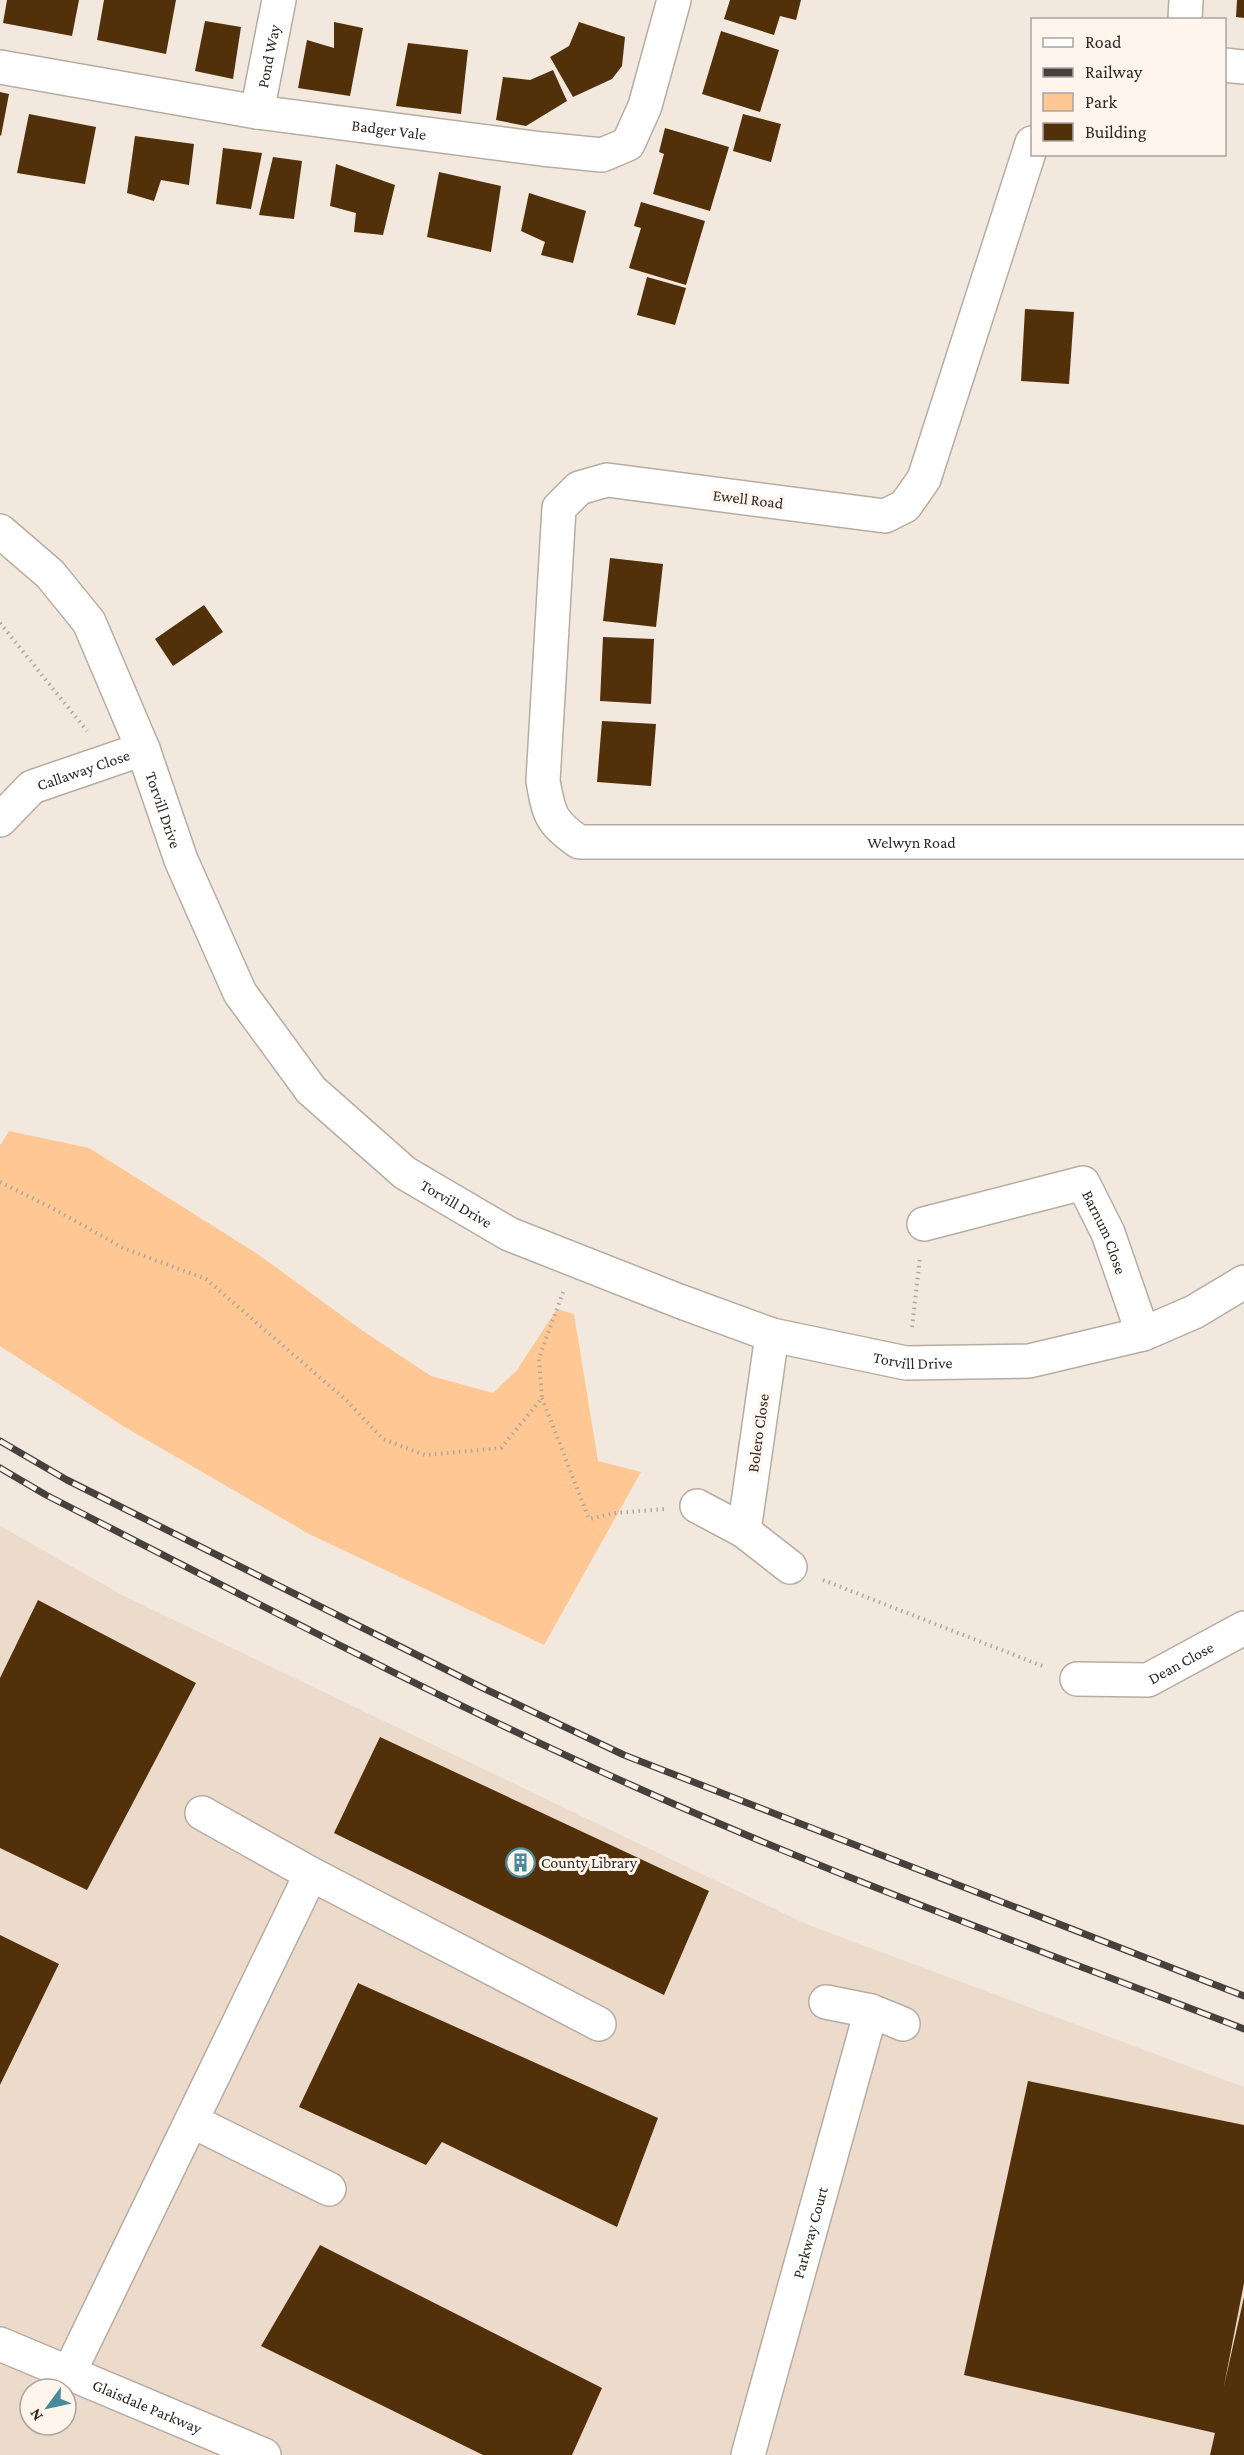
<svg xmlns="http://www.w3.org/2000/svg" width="1244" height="2455" viewBox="0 0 1244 2455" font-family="'Crimson Pro',serif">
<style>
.built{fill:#ecdbcb;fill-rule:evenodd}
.green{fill:#fec793}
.building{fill:#52300a}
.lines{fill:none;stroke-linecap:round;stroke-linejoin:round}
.minor-casing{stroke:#b7aca2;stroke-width:36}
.path{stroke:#b0a89f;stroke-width:4;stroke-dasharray:1.5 4.5;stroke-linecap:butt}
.minor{stroke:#fff;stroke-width:33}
.rail-casing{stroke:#46413c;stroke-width:7}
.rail{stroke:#fff5ed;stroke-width:4.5;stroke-dasharray:14;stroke-linecap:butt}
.labels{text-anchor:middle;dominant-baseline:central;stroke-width:6;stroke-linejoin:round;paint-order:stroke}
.street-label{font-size:16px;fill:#2d2925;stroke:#fff5ed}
.poi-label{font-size:16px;fill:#2d2925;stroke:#fff5ed;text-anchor:start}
</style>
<rect width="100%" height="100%" fill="#f3e8dd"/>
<path class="built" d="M0 1526 126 1597 806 1924 1244 2087V2455H0ZM30 2389H66V2425H30Z"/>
<path class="green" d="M9 1131 89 1148 259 1255 363 1331 431 1376 493 1393 517 1370 557 1309 574 1314 598 1461 641 1472 544 1645 309 1534 123 1426 0 1346V1146Z"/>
<path class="building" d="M7 0H79L72 36 3 23Z
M104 0H176L166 54 97 40Z
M730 0H801L796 20 780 16 774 35 724 19Z
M1237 0H1244V18L1236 17Z
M205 21 241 27 233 79 195 71Z
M334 22 363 28 350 96 298 88 307 40 334 48Z
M579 22 625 37 622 66 612 79 573 97 550 57 569 46Z
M721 31 779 50 760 112 702 94Z
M408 43 468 50 461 114 396 106Z
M553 70 567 101 526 126 496 120 503 77 530 80Z
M0 92 9 94 1 136 0 135Z
M29 114 96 127 85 184 17 173Z
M743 114 781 124 771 162 733 151Z
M665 128 729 147 710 211 653 194 664 154 659 152Z
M135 136 194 144 189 185 161 180 154 201 127 193Z
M223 148 262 153 251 209 216 204Z
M273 157 302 161 294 219 259 215Z
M336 164 395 185 383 235 354 232 356 213 330 206Z
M439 172 501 186 491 252 427 237Z
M529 193 586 211 573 263 541 255 545 242 521 231Z
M641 202 705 221 686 285 629 268 641 228 634 226Z
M647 277 686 288 675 325 637 315Z
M1025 309 1074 312 1069 384 1021 381Z
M610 558 663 564 656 627 603 621Z
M204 605 223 632 173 666 155 639Z
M603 637 654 639 651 704 600 701Z
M602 721 656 724 651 786 597 782Z
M38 1600 196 1683 87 1890 0 1848V1678Z
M380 1737 709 1891 664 1995 334 1833Z
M0 1935 59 1964 0 2085Z
M358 1983 658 2118 617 2227 442 2142 426 2165 299 2107Z
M1028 2081 1244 2125V2283L1224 2386 1244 2297V2455H1210L1215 2433 964 2375Z
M320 2245 602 2388 572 2455H483L261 2346Z"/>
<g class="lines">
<defs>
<g id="minor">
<path d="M1185 20 1186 0"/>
<path d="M1224 65 1244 67"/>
<path id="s1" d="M0 67 257 112 542 149 602 155 628 144 645 106 674 0"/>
<path id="s2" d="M257 112 279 0"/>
<path id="s3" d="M1032 143 924 479 905 506 885 516 607 480 579 488 559 508 543 781C549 814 550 822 579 842H1244"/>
<path id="s4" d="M0 531 50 574 89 622 143 749 181 860 240 993 311 1090 405 1173 509 1234 679 1301 772 1335 906 1363 1029 1361 1143 1334 1194 1312 1244 1282"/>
<path id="s5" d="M0 820 32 787 143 749"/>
<path id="s6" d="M924 1224 1083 1183 1108 1233 1143 1334"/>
<path d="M772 1335 744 1531 790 1567"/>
<path d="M697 1506 744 1531"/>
<path id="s7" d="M1077 1679 1148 1680 1244 1628"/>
<path d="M202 1813 311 1874 599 2024"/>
<path d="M826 2002 871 2011 903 2024"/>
<path d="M192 2121 329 2189"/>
<path id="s8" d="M0 2344 264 2455"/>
<path d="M69 2373 311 1874"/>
<path id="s9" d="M748 2455 871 2011"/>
</g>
</defs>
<use href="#minor" class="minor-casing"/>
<path class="path" d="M0 623 87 731
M0 1182 56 1210 123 1248 206 1279 347 1401 383 1439 425 1455 501 1448 542 1398 539 1358 563 1292
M912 1327 920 1257
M542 1398 589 1519 616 1513 664 1509
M823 1580 1045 1667"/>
<use href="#minor" class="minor"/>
<defs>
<path id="rail" d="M0 1441 67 1480 485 1689 624 1755 1244 1996
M0 1468 46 1495C240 1594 432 1696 631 1785 831 1875 1039 1950 1244 2029"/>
</defs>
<use href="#rail" class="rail-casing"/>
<use href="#rail" class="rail"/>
</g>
<defs>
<symbol id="building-ring" viewBox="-11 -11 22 22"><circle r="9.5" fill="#fff5ed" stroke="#488b9b" stroke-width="1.5"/><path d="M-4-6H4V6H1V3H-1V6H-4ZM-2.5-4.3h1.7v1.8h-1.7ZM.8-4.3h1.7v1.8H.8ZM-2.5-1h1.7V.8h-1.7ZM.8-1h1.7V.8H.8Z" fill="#488b9b"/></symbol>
</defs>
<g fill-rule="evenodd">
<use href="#building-ring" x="504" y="1846" width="33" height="33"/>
</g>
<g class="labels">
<g class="street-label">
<text stroke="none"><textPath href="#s2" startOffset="57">Pond Way</textPath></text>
<text stroke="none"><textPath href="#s1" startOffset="394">Badger Vale</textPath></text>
<text transform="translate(748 499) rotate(7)">Ewell Road</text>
<text stroke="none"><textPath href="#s5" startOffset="100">Callaway Close</textPath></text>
<text stroke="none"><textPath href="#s4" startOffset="330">Torvill Drive</textPath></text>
<text stroke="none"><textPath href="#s3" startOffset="1426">Welwyn Road</textPath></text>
<text stroke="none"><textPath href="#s4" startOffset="834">Torvill Drive</textPath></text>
<text stroke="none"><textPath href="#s6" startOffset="218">Barnum Close</textPath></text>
<text stroke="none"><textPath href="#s4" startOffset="1320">Torvill Drive</textPath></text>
<text transform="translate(758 1433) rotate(-82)">Bolero Close</text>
<text stroke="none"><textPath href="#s7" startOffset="108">Dean Close</textPath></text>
<text stroke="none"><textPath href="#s9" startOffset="231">Parkway Court</textPath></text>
<text stroke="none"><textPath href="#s8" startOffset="160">Glaisdale Parkway</textPath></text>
</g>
<g class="poi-label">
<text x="541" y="1862">County Library</text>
</g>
</g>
<rect x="1031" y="18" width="195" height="138" fill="#fff5ed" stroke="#aba39d" stroke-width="1.5"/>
<rect x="1043" y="38" width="30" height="9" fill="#ffffff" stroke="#aba39d" stroke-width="1.5"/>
<text x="1085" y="48" font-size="18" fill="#2d2925">Road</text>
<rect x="1043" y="68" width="30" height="9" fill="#46413c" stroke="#aba39d" stroke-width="1.5"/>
<text x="1085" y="78" font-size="18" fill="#2d2925">Railway</text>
<rect x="1043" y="93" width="30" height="18" fill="#fec793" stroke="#aba39d" stroke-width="1.5"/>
<text x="1085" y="108" font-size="18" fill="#2d2925">Park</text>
<rect x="1043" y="123" width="30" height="18" fill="#52300a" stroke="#aba39d" stroke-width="1.5"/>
<text x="1085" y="138" font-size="18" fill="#2d2925">Building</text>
<g transform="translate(48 2407) rotate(237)"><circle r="28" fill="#fff5ed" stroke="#aba39d" stroke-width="1.5"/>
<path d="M0-4.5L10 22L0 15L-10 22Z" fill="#488b9b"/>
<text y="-9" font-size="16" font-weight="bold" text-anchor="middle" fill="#2d2925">N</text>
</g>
</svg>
